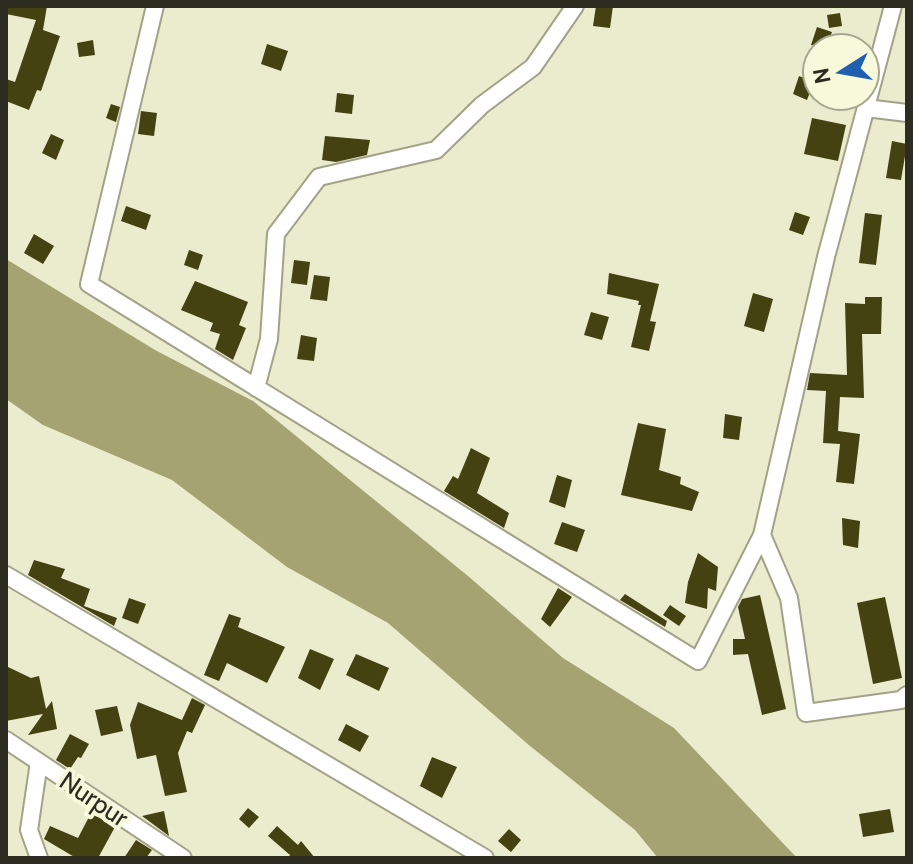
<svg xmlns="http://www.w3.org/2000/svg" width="913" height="864" viewBox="0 0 913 864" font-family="Cabin,sans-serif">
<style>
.water{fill:#a5a372}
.building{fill:#444211}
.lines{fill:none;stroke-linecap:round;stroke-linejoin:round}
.minor-casing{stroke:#a3a288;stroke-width:20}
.minor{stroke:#fff;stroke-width:16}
.labels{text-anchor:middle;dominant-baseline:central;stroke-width:8;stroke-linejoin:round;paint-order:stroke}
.street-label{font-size:26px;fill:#2c2c21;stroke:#f8f8db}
</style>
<rect width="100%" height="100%" fill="#ebebce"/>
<path class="water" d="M6 259 155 350 253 401 468 576 563 658 674 728 797 858H658L635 830 530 746 388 623 287 567 172 480 43 425 6 399Z"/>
<path class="building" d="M6 6H47L43 30 60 36 41 91 37 90 29 110 6 101V79L15 82 36 20 6 14Z
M596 6H613L610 28 593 26Z
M840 13 842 26 829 28 827 15Z
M817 27 832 32 826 48 811 45Z
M93 40 95 55 79 57 77 43Z
M267 44 288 51 281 71 261 64Z
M799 76 814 82 807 100 793 94Z
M337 93 354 95 352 114 335 112Z
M111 104 120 107 116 122 106 118Z
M141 111 157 113 154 136 138 134Z
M812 118 846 125 838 161 804 154Z
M51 134 64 140 56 160 42 153Z
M325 136 370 140 367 155 336 162 322 160Z
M892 141 907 144 901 180 886 178Z
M126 206 151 215 146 230 121 221Z
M795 212 810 217 803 235 789 230Z
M865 213 882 215 876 265 859 263Z
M34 234 54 246 43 264 24 253Z
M189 250 203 255 198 270 184 265Z
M294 260 310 262 307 285 291 283Z
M609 273 659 284 650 321 656 322 649 351 631 347 641 305H638L639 301 607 294Z
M314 275 330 277 327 301 310 299Z
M195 281 248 302 239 325 246 328 233 360 215 349 220 334 210 331 213 323 181 310Z
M753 293 773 299 764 332 744 326Z
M865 297H882L881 334H862L864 398 840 397 838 431 860 434 854 484 836 482 840 444 823 443 826 391 807 390 810 373 847 375 845 303 865 304Z
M591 312 609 317 602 340 584 335Z
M301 335 317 338 314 361 297 359Z
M725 414 742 417 739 440 723 438Z
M638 423 666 429 659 470 681 477 680 484 699 492 692 511 621 495Z
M471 448 490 458 477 493 509 513 504 528 444 491 453 476 458 479Z
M557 475 572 480 565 508 549 502Z
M842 518 860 521 858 548 843 545Z
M562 522 585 530 577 552 554 544Z
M698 553 718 567 716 591 708 588 707 609 685 603 688 582Z
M34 560 65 569 61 578 90 589 84 606 117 618 114 626 28 575Z
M558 588 572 597 550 627 541 619Z
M625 594 667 621 665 627 620 600Z
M760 595 786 709 762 715 748 654 733 655V639H745L738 607 742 599Z
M885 597 902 678 873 684 857 603Z
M129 598 146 604 138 624 122 618Z
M670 605 686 616 679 626 663 615Z
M229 614 241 618 238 627 285 647 267 683 227 663 219 681 204 675Z
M310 649 334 659 320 690 298 678Z
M356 654 389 668 379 691 346 675Z
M6 666 31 678 39 676 46 709 52 701 57 729 28 735 43 714 6 721Z
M192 698 205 705 192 733 187 731 178 753 187 792 165 796 156 755 137 759 130 725 138 702 182 720Z
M117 706 123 731 101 736 95 710Z
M346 724 369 736 360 752 338 740Z
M70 734 89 744 81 758 78 757 70 769 31 744 56 760Z
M432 757 457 767 442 798 420 786Z
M248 808 259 817 249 828 239 819Z
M890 809 894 832 863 837 859 814Z
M164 811 169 836 142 816Z
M91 813 115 827 98 858H76L44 839 50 826 78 838Z
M277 826 298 845 301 841 315 858H288L290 855 268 836Z
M509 829 521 840 511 852 498 841Z
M136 840 152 850 146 858H124Z"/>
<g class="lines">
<defs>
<path id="minor" d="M155 6 89 284 698 661 762 535
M893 6 826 257 762 535 789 598 806 713 901 700 907 695
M866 108 907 113
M256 388 269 339 276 234 319 177 436 150 482 105 533 67 575 6
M6 575 485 858
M6 740 183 858
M39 762 29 830 39 858"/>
</defs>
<use href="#minor" class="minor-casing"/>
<use href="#minor" class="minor"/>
</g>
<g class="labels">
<g class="street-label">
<text transform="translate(94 799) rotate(34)">Nurpur</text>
</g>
</g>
<rect width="913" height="864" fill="none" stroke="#2c2c21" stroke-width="16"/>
<g transform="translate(841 72) rotate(259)"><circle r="38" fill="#f8f8db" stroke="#a6a691" stroke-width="2"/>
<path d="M0-6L14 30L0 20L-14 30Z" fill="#1e5fb0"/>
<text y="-12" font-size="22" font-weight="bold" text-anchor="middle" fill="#2c2c21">N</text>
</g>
</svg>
